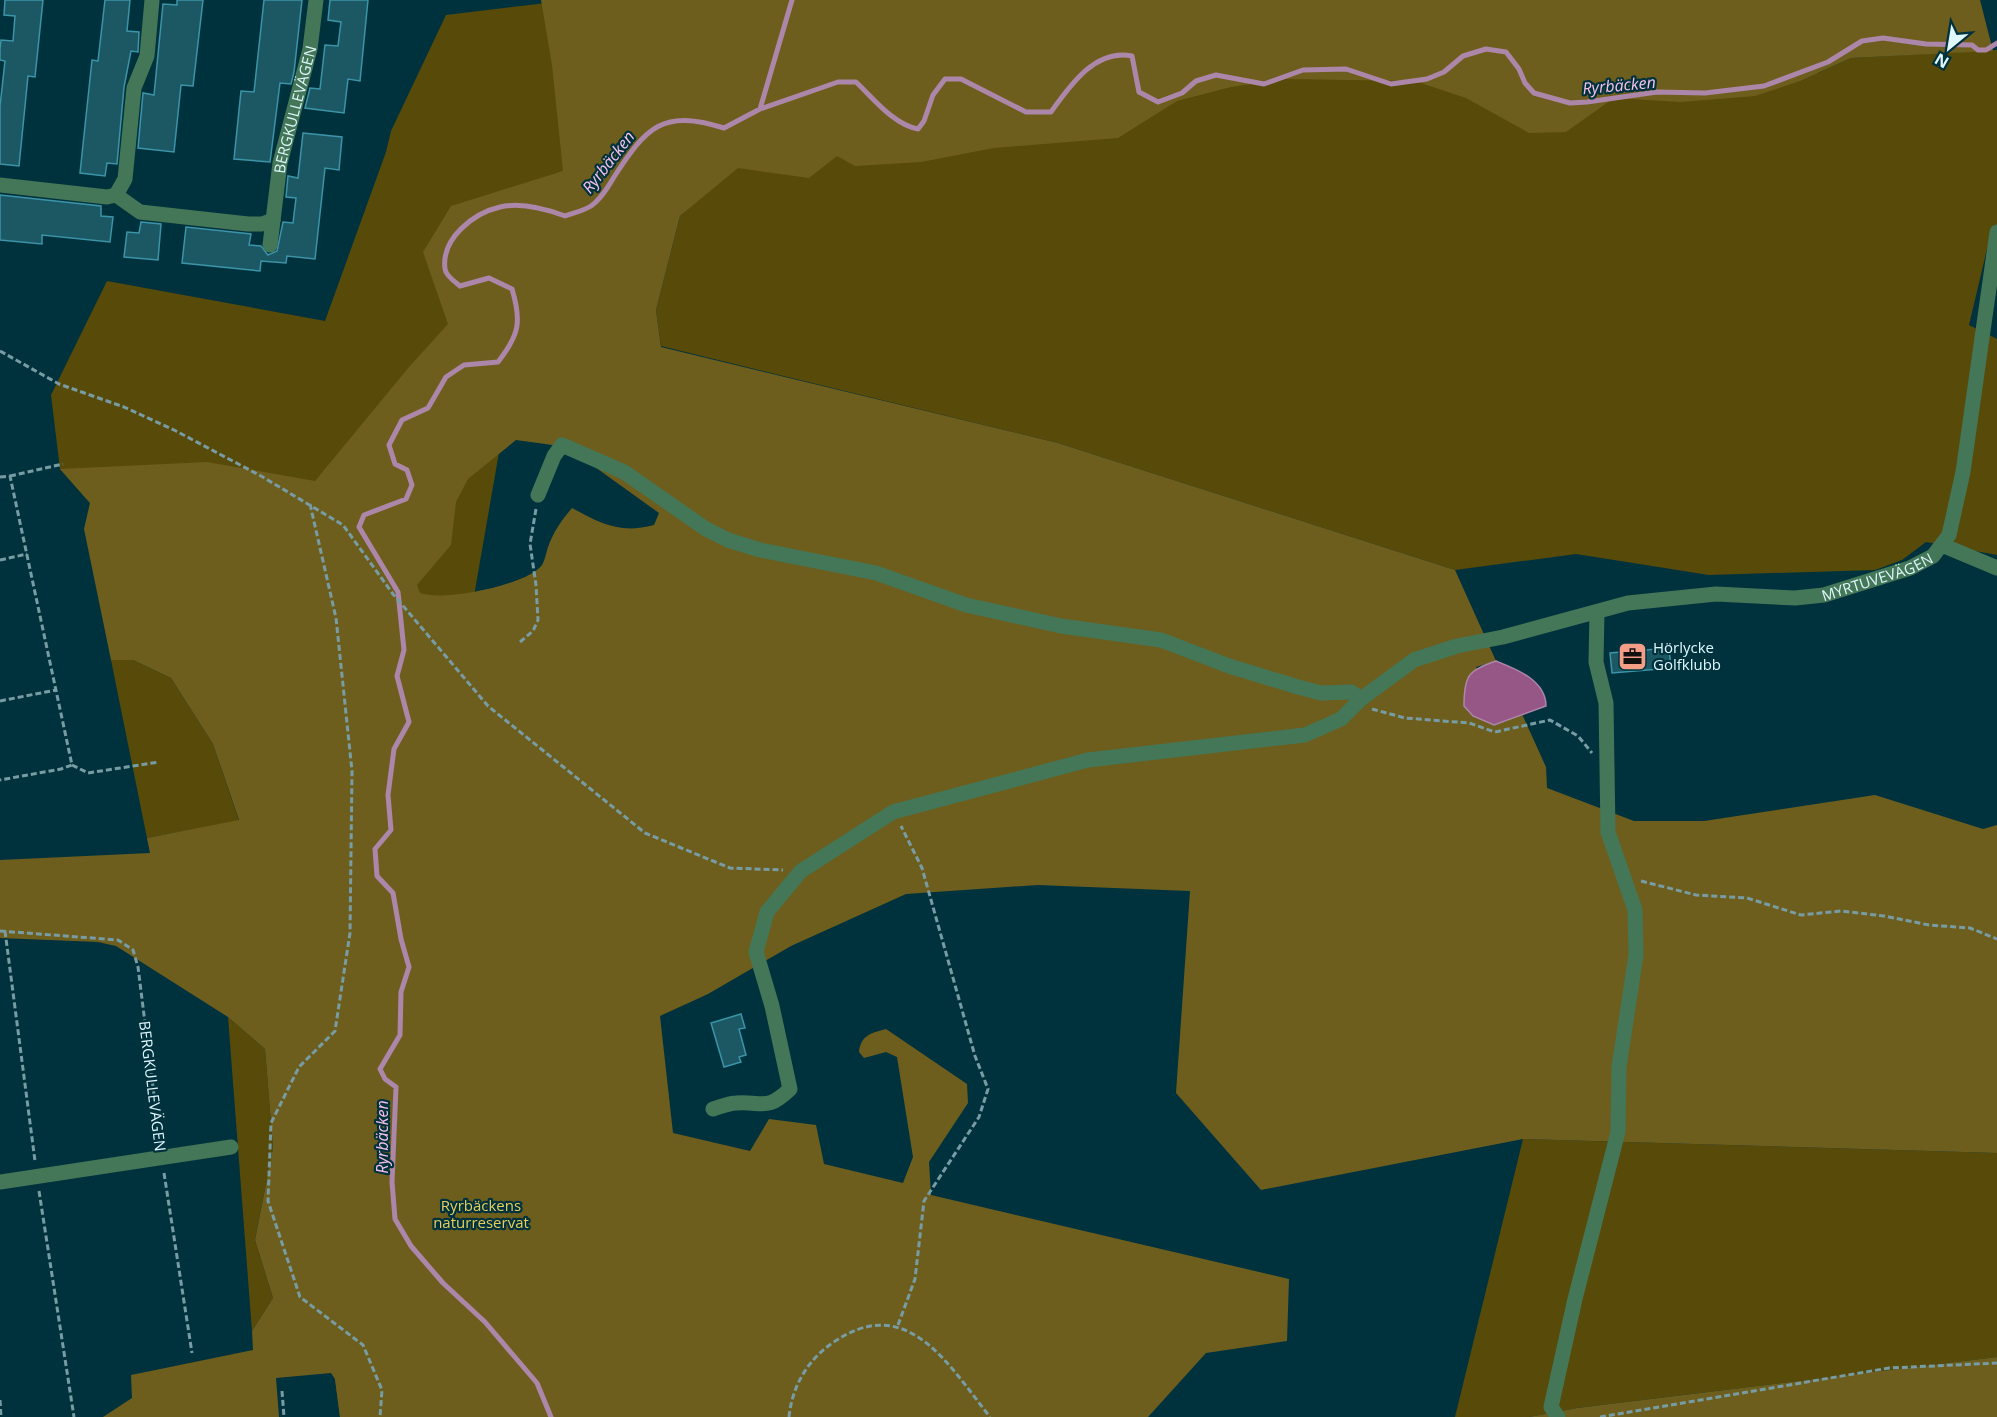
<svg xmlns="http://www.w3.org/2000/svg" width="1997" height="1417" viewBox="0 0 1997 1417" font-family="'Open Sans',sans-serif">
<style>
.green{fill:#584a09}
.forest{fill:#6d5e1e;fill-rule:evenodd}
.water{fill:#965787;stroke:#ac87aa;stroke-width:1.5}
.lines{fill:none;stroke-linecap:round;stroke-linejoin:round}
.stream{stroke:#ac87aa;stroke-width:5}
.building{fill:#1c5764;stroke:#3b94a8;stroke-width:1.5}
.path{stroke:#789ca4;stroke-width:3;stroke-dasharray:6 3;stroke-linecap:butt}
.minor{stroke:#447757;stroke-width:15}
.labels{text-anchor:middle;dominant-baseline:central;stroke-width:4.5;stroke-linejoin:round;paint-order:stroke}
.street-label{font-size:15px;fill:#dff7fd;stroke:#00323d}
.poi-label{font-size:15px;fill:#dff7fd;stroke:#00323d;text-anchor:start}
.park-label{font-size:15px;fill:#e8cd5c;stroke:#00323d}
.water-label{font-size:16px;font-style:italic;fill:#f7c1e9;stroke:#00323d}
</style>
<rect width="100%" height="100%" fill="#00323d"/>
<path class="green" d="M571 0H1815L1818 73 1851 58 1997 50V248L1987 249 1969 325 1997 339V555L1926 542 1902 560 1875 570 1709 575 1576 554 1455 570 1058 443 661 346 656 310 680 216 696 202 667 220 505 418 466 642 656 1014 340 1417 335 1379 261 1252 288 1154 232 581 90 503 60 469 51 395 107 281 325 321 386 152 391 131 446 15Z
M111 660H133L171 678 213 744 239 821 147 838Z
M228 1017 265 1049 273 1148 255 1240 273 1298 252 1331Z
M1523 1139 1997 1153V1357L1577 1408 1529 1417H1455Z"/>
<path class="forest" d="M541 0H1980L1993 51 1851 58 1800 81 1755 96 1681 102 1614 98 1566 132 1529 133 1466 98 1415 81 1286 79 1231 87 1177 101 1118 138 994 148 921 162 855 166 837 156 809 178 738 168 680 216 656 310 661 347 1058 443 1455 570 1496 661 1476 667 1504 722 1522 714 1546 767 1547 788 1634 821H1704L1875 795 1983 829 1997 825V1153L1523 1139 1261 1190 1176 1093 1190 891 1038 885 906 894 791 946 708 994 660 1016 673 1133 750 1151 769 1119 816 1125 824 1164 903 1183 913 1157 897 1057 886 1052 864 1058 859 1052C861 1035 871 1033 886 1029L967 1084 968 1103 929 1162 931 1195 1289 1279 1287 1341 1206 1353 1148 1417H340L335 1379 331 1373 276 1378 279 1417H103L132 1398 131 1375 253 1350 252 1331 273 1298 255 1240 273 1148 265 1049 228 1017 116 946 98 942 0 938V860L150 853 147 838 239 820 213 744 171 678 133 660H111L84 529 90 503 60 469 207 462 315 481 409 367 448 324 423 252 451 206 563 171 552 65ZM516 440 567 447 659 513 654 525C620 534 602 524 572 508 561 521 554 531 548 547 546 553 545 560 542 565 528 585 442 602 420 593L417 585 451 545 456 502 468 479Z
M1997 1357V1417H1529L1577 1408Z"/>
<path class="water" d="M1496 661C1516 669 1546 680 1546 706L1494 725 1473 716 1464 706C1464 676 1468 670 1496 661Z"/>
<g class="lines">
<path class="stream" d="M760 109 792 0
M551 1417 537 1383 485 1322 443 1283 411 1246 395 1219 392 1182 396 1087 385 1079 380 1069 400 1035 401 992 409 967 401 939 393 893 377 876 375 849 391 830 388 795 394 749 409 722 397 676 404 650 398 592 359 527 364 515 406 499 412 485 407 470 395 464 389 445 402 420 428 408 446 377 464 365 498 362C519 335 522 322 512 289L489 278 460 286C455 282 446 276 445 269 441 238 474 213 500 207 521 202 546 209 565 216 573 213 583 211 591 206 601 199 608 187 614 177 647 126 663 109 724 128L760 109 838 82H856C873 98 894 125 918 129L924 121 933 95 945 79H961L1026 112H1051C1069 87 1095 48 1132 56L1139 92 1158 102 1182 93 1196 81 1216 75 1264 84 1303 70 1346 69 1391 84 1427 79 1444 72 1463 56 1486 49 1506 52 1519 69 1525 83 1534 93 1570 103 1587 102 1657 92 1705 93 1764 86 1828 62 1862 41 1883 38 1926 44 1972 45 1978 50H1986L1997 43"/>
</g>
<path class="building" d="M5 0H43L35 77 28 76 19 166 0 164V106L5 61 0 60V49L1 40 13 41 15 16 4 15Z
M105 0H130L127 31 139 32 138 52 131 51 124 87 117 164 107 163 105 176 80 173 92 60 98 61Z
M177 0H203L193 86 181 85 174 152 138 148 143 93 154 95 163 4 177 5Z
M264 0H302L294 72 291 84 280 83 270 162 234 159 241 91 254 92Z
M330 0H368L360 81 348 79 344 113 305 108 310 88 320 89 325 45 338 46 341 22 328 20Z
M303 133 342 137 339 170 325 168 315 259 287 256 286 263 261 261 260 271 182 263 186 227 251 234 249 245 261 246 268 255 277 251 283 222 293 223 296 198 286 197 288 176 298 178Z
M0 195 101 206V216L113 217 110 242 42 235V244L0 240Z
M141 222 161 224 158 260 124 257 127 232 139 233Z
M1669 648 1671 668 1612 673 1610 653Z
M741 1014 745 1028 739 1029 746 1055 739 1057 741 1062 724 1067 711 1023Z"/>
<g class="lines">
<path class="path" d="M0 351 59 384 124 407 176 431 261 476 343 525 393 594 488 706 645 833 730 868 783 870
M10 476 63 464
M0 477 10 476 72 765 61 769 0 780
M310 504 336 618 352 771 350 933 335 1031 299 1067 271 1123 268 1201 300 1297 363 1345 382 1390 380 1417
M0 560 27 554
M520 642 533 631 538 620 536 585 530 544 536 509
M0 701 56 690
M1372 709 1405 718 1469 723 1495 732 1550 720 1578 736 1592 753
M72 765 88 773 159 762
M1641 881 1696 895 1747 898 1801 915 1841 911 1884 916 1929 925 1970 928 1997 939
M0 931 118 940 133 950 138 967 160 1143
M5 931 35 1161
M164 1173 192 1353
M39 1191 74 1417
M898 1325 915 1279 924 1201 979 1117 988 1089 975 1056 922 868 901 826
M282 1391 284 1417
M0 1400 1 1417
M789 1417C792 1387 807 1361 831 1344 906 1290 948 1364 990 1417
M1600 1417 1889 1368 1997 1363"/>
<g class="minor">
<path d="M152 0 147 56 134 88 125 179 116 195 140 212 248 224H262L273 220"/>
<path d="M0 185 107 197 116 195"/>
<path id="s1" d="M270 245 280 163 310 49 316 0"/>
<path d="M538 495 554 456 562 445 624 472 706 529 728 540 760 550 876 573 966 605 1061 626 1161 640 1229 666 1298 687 1321 693 1351 692 1361 699"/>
<path d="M1942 545 1997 568"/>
<path id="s2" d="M713 1109C720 1107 729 1103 736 1103 763 1101 766 1112 790 1089L772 1006 756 952 767 912 801 871 893 812 1088 760 1305 735 1341 719 1361 699 1414 660 1457 646 1503 637 1628 603 1716 594 1795 598 1824 595 1910 568 1933 556 1949 535 1963 472 1997 232"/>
<path d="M0 1182 231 1147"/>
<path d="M1558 1417 1551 1407 1575 1299 1618 1132 1619 1067 1636 955 1635 910 1608 832 1606 703 1596 662 1597 612"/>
</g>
</g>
<defs>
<symbol id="office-square" viewBox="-11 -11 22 22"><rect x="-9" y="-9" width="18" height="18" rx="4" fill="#f49e87" stroke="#00323d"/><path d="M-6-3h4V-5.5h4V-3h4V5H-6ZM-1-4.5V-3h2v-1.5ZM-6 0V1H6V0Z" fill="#111"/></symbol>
</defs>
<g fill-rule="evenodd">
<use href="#office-square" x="1616" y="640" width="33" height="33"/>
</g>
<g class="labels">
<g class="street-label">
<text stroke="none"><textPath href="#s1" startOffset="138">BERGKULLEVÄGEN</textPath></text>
<text stroke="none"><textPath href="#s2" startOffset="1456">MYRTUVEVÄGEN</textPath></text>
<text transform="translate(153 1086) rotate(83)">BERGKULLEVÄGEN</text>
</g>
<g class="poi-label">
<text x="1653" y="647">Hörlycke<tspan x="1653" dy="17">Golfklubb</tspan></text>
</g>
<g class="park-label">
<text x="481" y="1205">Ryrbäckens<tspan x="481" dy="17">naturreservat</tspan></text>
</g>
<g class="water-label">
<text transform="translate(1619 85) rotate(-5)">Ryrbäcken</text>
<text transform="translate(608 162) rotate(-52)">Ryrbäcken</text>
<text transform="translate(382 1137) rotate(-90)">Ryrbäcken</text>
</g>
</g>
<g transform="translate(1949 48) rotate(210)" stroke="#00323d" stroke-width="4.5" paint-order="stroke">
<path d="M0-4.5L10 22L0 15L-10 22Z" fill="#dff7fd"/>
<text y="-9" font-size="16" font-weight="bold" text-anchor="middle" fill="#dff7fd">N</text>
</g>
</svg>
